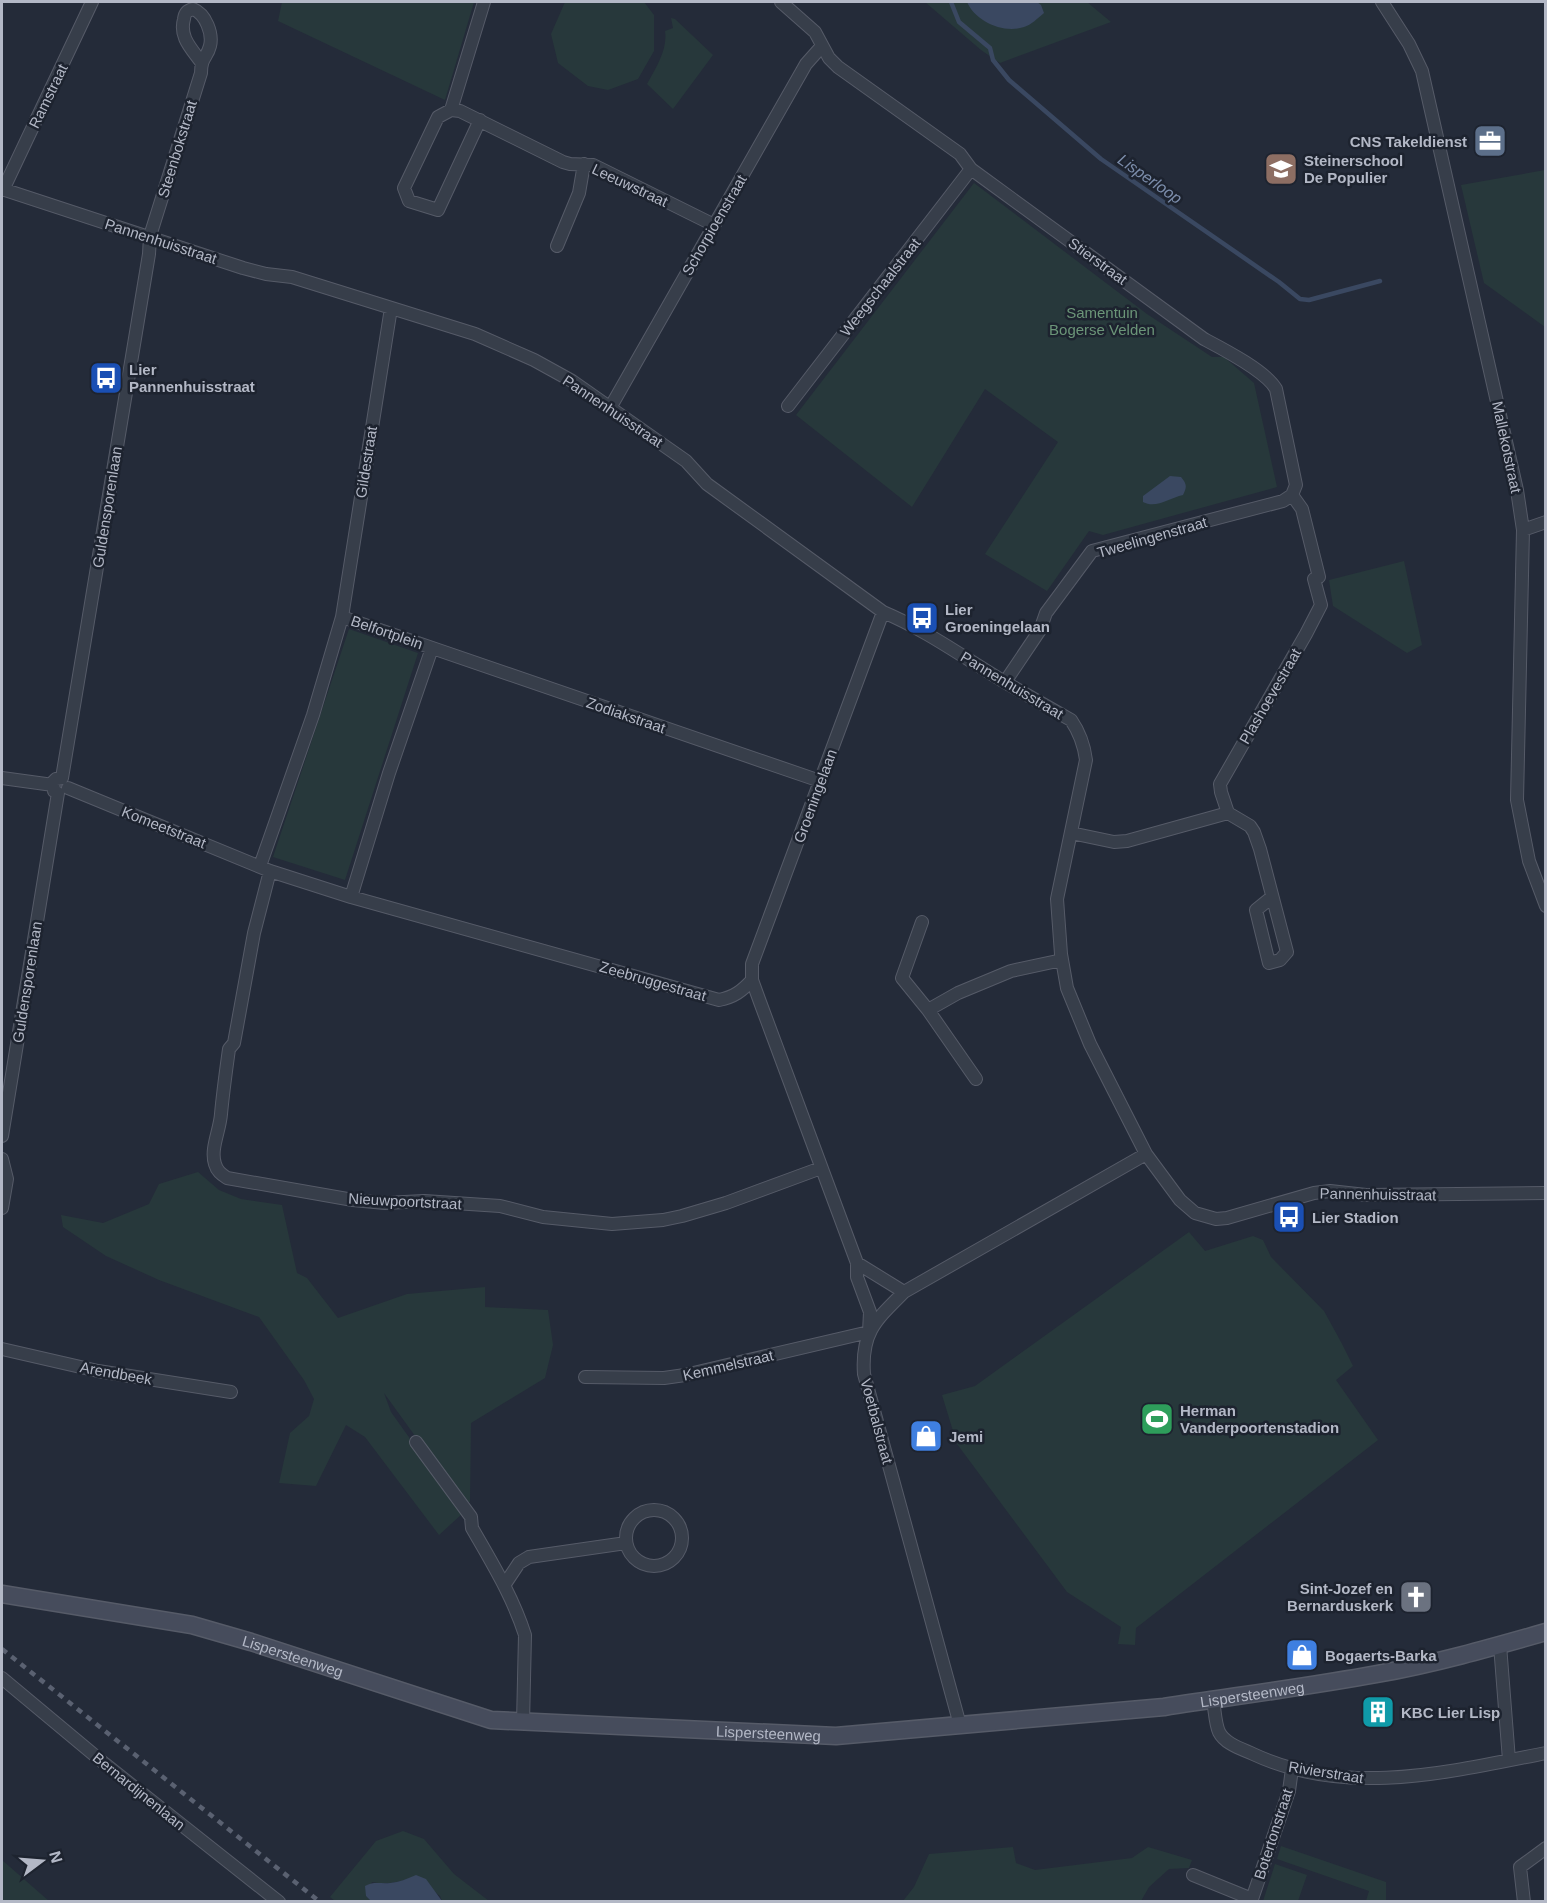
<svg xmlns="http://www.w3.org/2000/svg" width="1547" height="1903" viewBox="0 0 1547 1903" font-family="Arial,sans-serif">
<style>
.green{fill:#27383b}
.water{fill:#3a4861}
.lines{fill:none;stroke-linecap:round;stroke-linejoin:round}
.stream{stroke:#3a4861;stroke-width:4.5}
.street-casing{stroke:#565b68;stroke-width:14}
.secondary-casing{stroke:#565b68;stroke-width:19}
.street{stroke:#373e4a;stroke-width:12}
.secondary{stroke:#464c5c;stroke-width:16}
.rail{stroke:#5a6171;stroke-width:4.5;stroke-dasharray:6 6;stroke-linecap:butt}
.labels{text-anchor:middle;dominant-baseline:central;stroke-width:5;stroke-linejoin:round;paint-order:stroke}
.street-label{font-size:15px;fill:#b3b8c6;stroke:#1d232f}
.poi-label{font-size:15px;font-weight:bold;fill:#b3b8c6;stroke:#1d232f;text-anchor:start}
.park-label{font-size:15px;fill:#6b9578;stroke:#1d232f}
.water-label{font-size:16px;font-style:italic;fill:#7c8dab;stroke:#1d232f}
</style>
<rect width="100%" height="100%" fill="#242b39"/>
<path class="green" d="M282 2H474L445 100 278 21Z
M565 2H644L654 15V51L638 79 608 90 588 86 558 63 551 34Z
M925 2H1087L1111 22 1000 63 981 50Z
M671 18 675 19 713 55 673 109 647 84C656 68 668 49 665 31L673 28Z
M1545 170H1546L1545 327 1484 283 1461 185Z
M974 183 1147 314 1212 357H1224L1254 383 1277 487 1103 535 1089 531 1047 591 985 554 1058 442 985 389 912 507 796 415Z
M1404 561 1422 645 1407 653 1333 606 1329 580Z
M349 629 418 653 345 880 273 857Z
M198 1172 219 1190 241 1199 282 1205 297 1273 307 1278 338 1318 407 1294 485 1287V1307L548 1310 553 1345 545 1378 471 1423 470 1502 462 1501 384 1393 391 1412 463 1513 439 1535 365 1437 346 1425 316 1486 279 1483 290 1433 309 1416 314 1399 304 1380 259 1317 159 1280 106 1256 63 1227 61 1215 103 1223 149 1204 159 1184Z
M1189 1232 1205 1251 1253 1236 1263 1240 1271 1257 1324 1311 1341 1342 1353 1366 1336 1380 1378 1440 1136 1628 1135 1645 1118 1644 1121 1627 1067 1592 957 1444 942 1395 975 1386Z
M403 1831 424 1839 454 1874 489 1901H442L440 1896 416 1876C401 1882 388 1885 372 1882L366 1896 371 1901H335L330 1897 376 1841Z
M1281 1846 1386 1882V1901H1366L1369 1891 1277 1859Z
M1013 1847 1016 1863 1035 1870 1132 1858 1148 1847 1192 1860 1189 1868 1169 1869 1149 1887 1141 1901H903L914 1887 929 1854Z
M2 1860 49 1901H2Z
M1275 1864 1307 1875 1298 1901H1263Z"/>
<path class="water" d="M967 2H1037L1041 5 1044 13C1038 18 1031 25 1024 27 1003 34 975 21 967 2Z
M1170 476 1181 477C1187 484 1187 487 1183 495 1169 498 1156 509 1143 502V496Z
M416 1875 426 1879 442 1901H371L366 1896 365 1886C374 1881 380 1884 390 1883 399 1882 407 1879 416 1875Z"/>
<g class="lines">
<path class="stream" d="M951 2 959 22 990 48 993 60 1009 80 1101 159 1279 282 1300 299 1309 300 1380 281"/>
<defs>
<path id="street" d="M484 2 451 110 460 111 563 162 570 164 593 165 714 225
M781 2 815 32 829 58 838 67 960 154 971 169 1204 339C1223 349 1266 371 1276 389L1296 485 1292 495
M1382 2 1409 44 1422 71 1517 490 1523 530 1517 800 1529 861 1546 906
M451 110 438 117 404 188 409 201 438 210 480 120
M2 189 243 268 266 274 292 277 475 334 534 360 572 381 686 461 707 484 883 612C926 630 963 657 1003 681 1025 694 1048 707 1071 720 1080 733 1084 744 1086 760L1057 899 1061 954 1067 988 1090 1044 1146 1154 1180 1200 1195 1213 1216 1219 1227 1218 1314 1193 1330 1191 1366 1195 1546 1193
M3 190 92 2
M557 246 579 193 584 164
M788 406 971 169
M610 408 806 64 822 46
M1292 495 1302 509 1319 577
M1523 530 1546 522
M883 612 752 964V980L760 1002 857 1263 904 1292
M342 617 820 781
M1005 682 1040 630 1046 613 1092 551 1283 501 1292 495
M2 778 53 785
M62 778 149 254 150 236 201 73C201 57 207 58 210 46 213 34 206 14 193 9 187 11 185 12 184 19 179 37 191 48 201 62
M68 788 270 871 351 897 719 1000C734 997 742 991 752 980
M1071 833 1114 842 1127 841 1228 813
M260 866 313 715 342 617 391 308
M270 871 254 933 234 1043 229 1049C226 1071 223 1092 221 1114 220 1130 210 1149 215 1164 217 1171 221 1174 227 1178L353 1200 385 1203 424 1201 500 1206 543 1217 612 1224 663 1220 682 1216 726 1203 821 1168
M351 897 389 773 432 648
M1272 897 1256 910 1269 963 1280 960 1287 952 1260 849 1254 832 1250 826 1228 813 1221 792 1220 784 1306 634 1321 605 1314 579
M922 922 902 978 928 1010
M976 1079 928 1010 958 993 1011 971 1062 960
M2 1136 58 793 54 791 53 782 56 779 62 778
M2 1159 7 1179 2 1208
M2 1349 98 1371 231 1392
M585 1377 664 1378 685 1375 869 1332 870 1312 857 1277V1263
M416 1442 471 1517 472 1528C492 1563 513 1597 525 1635L523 1723
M626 1538a28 28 0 1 1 56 0a28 28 0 1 1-56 0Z
M505 1584 519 1563 529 1557 626 1543
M1500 1645 1509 1760
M2 1678 105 1764 279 1902
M1213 1701C1215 1710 1215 1723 1219 1732 1225 1744 1242 1749 1253 1754 1347 1798 1449 1772 1546 1753
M960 1725 864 1374C861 1332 876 1320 904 1292L1146 1154
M1193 1875 1252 1899
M1251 1902 1289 1791 1292 1769
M1524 1902 1520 1867 1546 1848"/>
<g id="secondary">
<path id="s1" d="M2 1594 192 1625 251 1642 491 1720 836 1736 1164 1707C1235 1696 1306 1687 1377 1674 1434 1664 1490 1648 1546 1632"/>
</g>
</defs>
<use href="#street" class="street-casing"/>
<use href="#secondary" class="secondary-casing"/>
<use href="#street" class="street"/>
<use href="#secondary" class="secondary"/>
<path class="rail" d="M2 1649 320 1902"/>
</g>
<defs>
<symbol id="office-square" viewBox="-11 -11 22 22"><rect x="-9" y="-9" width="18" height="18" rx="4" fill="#5c6f8a" stroke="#1d232f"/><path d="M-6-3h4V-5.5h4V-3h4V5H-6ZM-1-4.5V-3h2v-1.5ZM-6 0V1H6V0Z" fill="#fff"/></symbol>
<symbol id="school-square" viewBox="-11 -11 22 22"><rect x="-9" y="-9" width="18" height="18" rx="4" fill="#8d6e63" stroke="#1d232f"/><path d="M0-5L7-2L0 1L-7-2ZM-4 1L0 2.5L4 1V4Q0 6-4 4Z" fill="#fff"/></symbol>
<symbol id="bus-square" viewBox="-11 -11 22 22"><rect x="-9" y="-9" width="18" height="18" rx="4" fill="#1a4fb4" stroke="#1d232f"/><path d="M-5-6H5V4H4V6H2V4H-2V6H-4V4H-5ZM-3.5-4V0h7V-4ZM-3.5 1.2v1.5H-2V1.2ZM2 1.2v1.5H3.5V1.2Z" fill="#fff"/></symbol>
<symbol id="stadium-square" viewBox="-11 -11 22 22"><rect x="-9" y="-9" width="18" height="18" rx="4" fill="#2e9e5b" stroke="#1d232f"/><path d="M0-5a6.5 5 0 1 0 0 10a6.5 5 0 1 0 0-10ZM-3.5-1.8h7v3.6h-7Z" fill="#fff"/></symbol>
<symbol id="shop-square" viewBox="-11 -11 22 22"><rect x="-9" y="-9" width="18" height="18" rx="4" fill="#3f7fe0" stroke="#1d232f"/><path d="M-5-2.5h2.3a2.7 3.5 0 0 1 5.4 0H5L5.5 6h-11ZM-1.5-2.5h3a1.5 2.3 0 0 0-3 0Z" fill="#fff"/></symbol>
<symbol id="church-square" viewBox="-11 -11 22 22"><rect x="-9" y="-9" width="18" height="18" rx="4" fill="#6b7280" stroke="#1d232f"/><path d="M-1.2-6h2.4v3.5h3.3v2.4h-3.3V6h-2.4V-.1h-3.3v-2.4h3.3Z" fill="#fff"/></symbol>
<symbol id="building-square" viewBox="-11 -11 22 22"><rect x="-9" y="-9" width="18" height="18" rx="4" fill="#0f9aa8" stroke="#1d232f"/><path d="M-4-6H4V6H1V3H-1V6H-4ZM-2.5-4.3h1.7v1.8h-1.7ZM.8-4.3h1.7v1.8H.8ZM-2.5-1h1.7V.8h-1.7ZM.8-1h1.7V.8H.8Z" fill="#fff"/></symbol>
</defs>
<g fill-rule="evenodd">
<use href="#office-square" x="1471" y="122" width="38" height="38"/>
<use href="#school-square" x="1262" y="150" width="38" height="38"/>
<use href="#bus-square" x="87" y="359" width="38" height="38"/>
<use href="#bus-square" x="903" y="599" width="38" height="38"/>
<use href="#bus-square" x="1270" y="1198" width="38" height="38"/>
<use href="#stadium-square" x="1138" y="1400" width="38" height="38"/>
<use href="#shop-square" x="907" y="1417" width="38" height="38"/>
<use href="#church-square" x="1397" y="1578" width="38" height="38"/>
<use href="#shop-square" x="1283" y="1636" width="38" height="38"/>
<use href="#building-square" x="1359" y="1693" width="38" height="38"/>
</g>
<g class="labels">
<g class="street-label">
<text transform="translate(48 96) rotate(-64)">Ramstraat</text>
<text transform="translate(177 149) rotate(-73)">Steenbokstraat</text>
<text transform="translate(630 185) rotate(25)">Leeuwstraat</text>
<text transform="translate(714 225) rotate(-60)">Schorpioenstraat</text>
<text transform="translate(161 241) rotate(18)">Pannenhuisstraat</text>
<text transform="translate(1098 261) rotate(36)">Stierstraat</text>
<text transform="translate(880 287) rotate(-52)">Weegschaalstraat</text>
<text transform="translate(613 411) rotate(34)">Pannenhuisstraat</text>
<text transform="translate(1507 447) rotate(78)">Mallekotstraat</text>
<text transform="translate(366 462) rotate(-81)">Gildestraat</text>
<text transform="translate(107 507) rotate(-81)">Guldensporenlaan</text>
<text transform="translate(1152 537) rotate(-16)">Tweelingenstraat</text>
<text transform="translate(387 632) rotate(19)">Belfortplein</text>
<text transform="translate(1012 685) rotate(31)">Pannenhuisstraat</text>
<text transform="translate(1270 696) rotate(-60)">Plashoevestraat</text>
<text transform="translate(626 715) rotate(19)">Zodiakstraat</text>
<text transform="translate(815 796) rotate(-70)">Groeningelaan</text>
<text transform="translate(164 827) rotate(22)">Komeetstraat</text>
<text transform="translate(653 981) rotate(16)">Zeebruggestraat</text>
<text transform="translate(27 982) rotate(-81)">Guldensporenlaan</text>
<text transform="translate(1378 1194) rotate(1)">Pannenhuisstraat</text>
<text transform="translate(405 1201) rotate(3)">Nieuwpoortstraat</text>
<text transform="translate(728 1365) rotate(-13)">Kemmelstraat</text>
<text transform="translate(116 1373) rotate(10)">Arendbeek</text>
<text transform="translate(877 1421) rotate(75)">Voetbalstraat</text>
<text stroke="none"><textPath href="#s1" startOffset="298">Lispersteenweg</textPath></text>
<text stroke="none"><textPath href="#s1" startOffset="1270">Lispersteenweg</textPath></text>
<text stroke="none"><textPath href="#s1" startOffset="784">Lispersteenweg</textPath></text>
<text transform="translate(1326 1772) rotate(9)">Rivierstraat</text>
<text transform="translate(139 1791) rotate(39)">Bernardijnenlaan</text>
<text transform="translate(1273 1834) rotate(-72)">Botertonstraat</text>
</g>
<g class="poi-label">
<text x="1467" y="141" text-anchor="end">CNS Takeldienst</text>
<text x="1304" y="160">Steinerschool<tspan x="1304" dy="17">De Populier</tspan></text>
<text x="129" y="369">Lier<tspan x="129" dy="17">Pannenhuisstraat</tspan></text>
<text x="945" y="609">Lier<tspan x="945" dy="17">Groeningelaan</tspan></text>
<text x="1312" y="1217">Lier Stadion</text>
<text x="1180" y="1410">Herman<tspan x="1180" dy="17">Vanderpoortenstadion</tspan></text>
<text x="949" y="1436">Jemi</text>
<text x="1393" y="1588" text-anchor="end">Sint-Jozef en<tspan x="1393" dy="17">Bernarduskerk</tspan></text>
<text x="1325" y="1655">Bogaerts-Barka</text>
<text x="1401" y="1712">KBC Lier Lisp</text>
</g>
<g class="park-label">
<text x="1102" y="312">Samentuin<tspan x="1102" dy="17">Bogerse Velden</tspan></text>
</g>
<g class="water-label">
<text transform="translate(1150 179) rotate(35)">Lisperloop</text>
</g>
</g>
<rect width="1547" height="1903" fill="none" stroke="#b3b8c6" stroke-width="6"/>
<g transform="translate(42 1861) rotate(74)" stroke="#1d232f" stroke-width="4.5" paint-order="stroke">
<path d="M0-4.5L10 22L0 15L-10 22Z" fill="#b3b8c6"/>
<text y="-9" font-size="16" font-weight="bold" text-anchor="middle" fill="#b3b8c6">N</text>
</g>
</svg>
